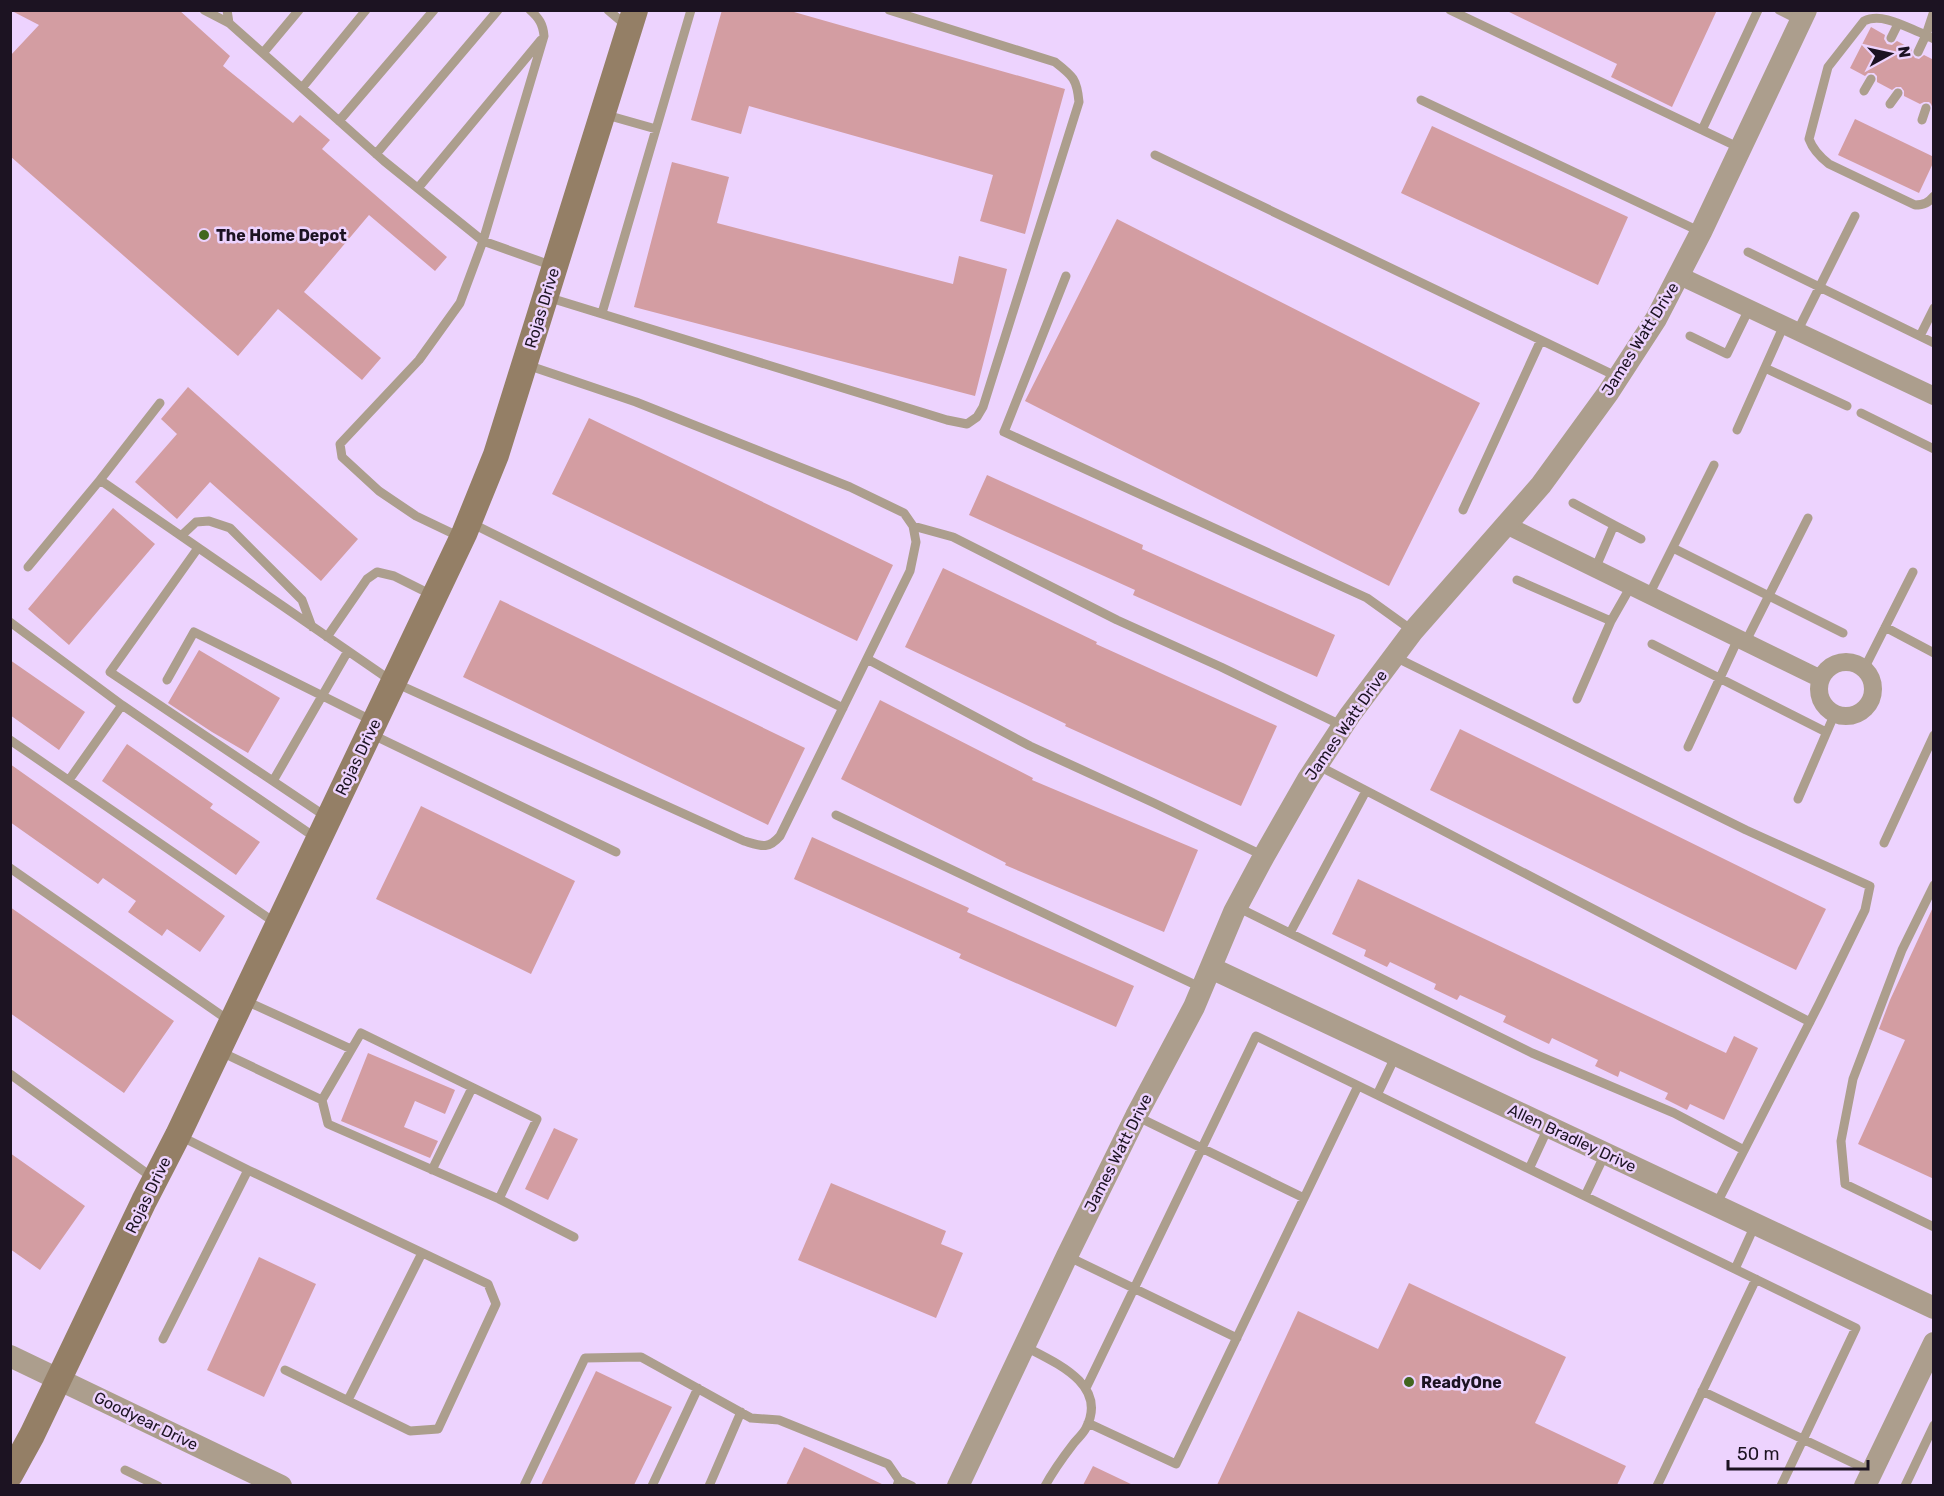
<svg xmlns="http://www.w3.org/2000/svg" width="1944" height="1496" viewBox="0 0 1944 1496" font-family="Rubik,sans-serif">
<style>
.building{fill:#d39da2}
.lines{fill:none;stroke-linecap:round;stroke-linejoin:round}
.service{stroke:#ac9e8d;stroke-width:9}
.minor{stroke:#ac9e8d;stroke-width:18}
.tertiary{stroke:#ac9e8d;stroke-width:22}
.secondary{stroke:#947f66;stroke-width:26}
.poi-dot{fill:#42661f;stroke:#edd3fe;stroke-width:2}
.labels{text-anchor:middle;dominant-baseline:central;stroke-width:5;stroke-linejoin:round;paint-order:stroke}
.poi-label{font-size:16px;font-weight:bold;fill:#1c1322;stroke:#edd3fe;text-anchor:start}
.street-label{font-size:16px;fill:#1c1322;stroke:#edd3fe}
</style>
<rect width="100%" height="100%" fill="#edd3fe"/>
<path class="building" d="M10 10H179L230 56 223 66 293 123 300 115 330 140 322 149 447 257 435 271 369 215 304 292 381 358 362 380 278 309 238 356 10 156V56L39 25Z
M722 10H787L1065 89 1025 234 980 221 993 175 749 106 741 134 691 120Z
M1505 10H1717L1672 107 1611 77 1617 64Z
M1871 27 1885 35 1884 39 1887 44 1892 45 1897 41 1912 49 1911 53 1915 58 1919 59 1924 55 1934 60V111L1931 104 1929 102H1924L1920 104 1904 96V91L1901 87H1896L1892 90 1877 82V76L1874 73H1868L1865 76 1850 68Z
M1855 119 1934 157V161L1919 193 1838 155Z
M1432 126 1628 217 1598 285 1401 193Z
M672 162 729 177 717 223 953 284 959 256 1007 269 975 396 634 307Z
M1117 219 1480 403 1389 586 1025 401Z
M188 387 358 539 321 581 210 482 177 519 135 482 177 434 161 419Z
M589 418 893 565 857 641 552 494Z
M987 475 1143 545 1142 549 1335 635 1317 677 1133 595 1135 590 969 515Z
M113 508 155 544 69 645 28 609Z
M943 568 1097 642 1096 644 1277 726 1241 806 1065 726 1066 724 905 647Z
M500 600 805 748 768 825 463 677Z
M199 650 280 698 248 753 212 732 168 703Z
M10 660 85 712 59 750 10 715Z
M880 700 1033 778 1032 780 1198 850 1164 932 1005 865 1006 863 841 779Z
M1460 729 1826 909 1796 970 1430 790Z
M127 744 213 804 210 808 260 842 236 875 102 781Z
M10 764 225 916 200 952 167 929 162 936 128 912 136 901 103 878 98 884 10 822Z
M421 806 575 881 531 974 376 899Z
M812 837 969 908 967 912 1134 986 1116 1027 959 958 961 954 794 879Z
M1358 879 1726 1053 1734 1036 1758 1048 1724 1120 1690 1104 1687 1110 1665 1099 1668 1093 1620 1071 1618 1077 1595 1066 1598 1060 1552 1038 1549 1044 1503 1022 1506 1016 1460 995 1457 1000 1434 989 1436 984 1390 962 1387 967 1364 956 1366 950 1332 934Z
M1934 905V1179L1858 1144 1905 1040 1879 1029 1890 1000Z
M10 907 174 1021 124 1093 10 1013Z
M368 1053 455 1090 445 1114 415 1101 404 1127 438 1141 430 1158 341 1121Z
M554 1128 578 1139 548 1200 525 1189Z
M10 1153 85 1206 40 1270 10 1249Z
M831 1183 946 1231 941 1244 963 1253 936 1318 798 1260Z
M259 1257 316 1284 264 1397 207 1370Z
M1409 1283 1566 1357 1535 1423 1626 1466 1617 1485H1217L1298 1311 1378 1349Z
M596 1371 672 1407 634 1485H541Z
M804 1447 884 1485H786Z
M1093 1466 1133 1485H1083Z"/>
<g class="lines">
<path class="service" d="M204 10 229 23 384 161 483 241 460 303 419 360 340 444 342 457 379 491 416 516 460 537
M227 10 229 23
M530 10C539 18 543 24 544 36L483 241 553 266
M608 10 628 27
M1450 10 1702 130
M1779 10 1801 21
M1934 11 1926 35 1934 39
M1891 38 1898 24
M1918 52 1926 35C1907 28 1883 12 1864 21L1828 67 1809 139C1813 150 1820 157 1829 164L1915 205C1924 205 1928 203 1934 196
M263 53 299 10
M302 88 366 10
M1864 91 1871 79
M1421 100 1701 232
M1890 104 1898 93
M603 114 656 129
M1922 120 1926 108
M339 121 434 10
M1740 148 1702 130 1758 10
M376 154 498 10
M1155 155 1618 377
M418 188 541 40
M1748 252 1934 343
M1066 276 1004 432 1367 598 1413 631
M547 297 947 420 967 424 977 417 983 407 1079 102C1077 79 1073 76 1055 62L889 10
M602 313 691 10
M1797 332 1855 216
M1690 336 1727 354 1749 309
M1920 336 1934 308
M1765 368 1847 406
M1861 413 1934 449
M1737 430 1784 325
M100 480 160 403
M1573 503 1614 525 1595 569
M1463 510 1541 340
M471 523 843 708
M1614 525 1641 539
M913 526 953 537 1117 620 1221 667 1343 726
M181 536 196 522 209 521 230 528 302 600 312 627
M198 548 110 672 328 818
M1673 548 1843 633
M28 567 100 480 393 682 744 841C761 846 768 850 780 836L910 571 916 542 913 526 904 513 850 487 636 402 527 365
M1517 580 1611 621
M1649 595 1714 465
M10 622 122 705
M1885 627 1934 653
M327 637 367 579 377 572 394 576 434 596
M1745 643 1808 518
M1652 644 1826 732
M1395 657 1746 830 1870 886 1865 910 1819 1004 1716 1205
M867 659 1030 746 1154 803 1264 856
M1864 669 1913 572
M167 680 194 632 373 721
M1577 699 1611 621 1631 586
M371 734 616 852
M10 740 277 924
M1688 747 1738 639
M1317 765 1810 1022
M69 780 122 705 316 838
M273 781 348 651
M1798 799 1835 713
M836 815 1202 988
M1884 843 1934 735
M10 868 231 1022
M1934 885 1902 950 1853 1079 1841 1141 1845 1184 1934 1227
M1237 907 1532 1053 1674 1113 1744 1150
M1290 933 1366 791
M244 1000 351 1049
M219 1051 322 1100 328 1124 499 1199 537 1119 361 1033 322 1100
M10 1074 153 1178
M1377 1095 1396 1055
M1136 1116 1304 1198
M1529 1169 1548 1128
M248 1170 488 1284 496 1304 438 1429 410 1431 285 1370
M432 1170 472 1088
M1585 1196 1605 1154
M499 1199 574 1237
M1067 1256 1237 1338
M1735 1269 1755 1225
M163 1339 248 1170 180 1136
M1024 1346C1054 1362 1109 1384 1086 1428 1083 1434 1078 1438 1074 1443 1064 1456 1053 1471 1045 1486
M1086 1388 1256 1036 1856 1328 1781 1486
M1702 1391 1872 1472
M348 1400 422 1253
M1088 1423 1176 1464 1358 1086
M125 1470 158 1486
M524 1486 585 1358 641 1357 751 1418 779 1420 888 1464 899 1480
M652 1486 698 1388
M709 1486 741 1412
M897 1486 899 1480 912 1486
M1657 1486 1756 1279
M1905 1486 1934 1425"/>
<path class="minor" d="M1680 276 1934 396
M1506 525 1821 679
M1819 689a27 27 0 1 1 54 0a27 27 0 1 1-54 0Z"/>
<path class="tertiary" d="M1211 968 1934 1308
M10 1356 281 1486
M958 1486 1067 1256 1136 1116 1194 1007 1234 912 1264 856 1308 779 1350 715 1413 631 1541 485 1608 393 1656 319 1701 232 1806 10
M1865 1486 1934 1343"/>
<path class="secondary" d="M10 1475 32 1435 144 1201 178 1135 464 534 496 455 635 10"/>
</g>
<g class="poi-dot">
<circle cx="204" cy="235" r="6"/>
<circle cx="1409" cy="1382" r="6"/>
</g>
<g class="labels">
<g class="poi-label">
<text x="216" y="235">The Home Depot</text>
<text x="1421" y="1382">ReadyOne</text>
</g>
<g class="street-label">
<text transform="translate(542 308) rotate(-73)">Rojas Drive</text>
<text transform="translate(1640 339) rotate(-58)">James Watt Drive</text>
<text transform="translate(1346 725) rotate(-55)">James Watt Drive</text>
<text transform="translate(358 757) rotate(-64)">Rojas Drive</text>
<text transform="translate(1572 1138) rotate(25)">Allen Bradley Drive</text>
<text transform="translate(1118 1153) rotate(-63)">James Watt Drive</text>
<text transform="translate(148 1195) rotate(-64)">Rojas Drive</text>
<text transform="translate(146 1421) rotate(26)">Goodyear Drive</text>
</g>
</g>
<rect width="1944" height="1496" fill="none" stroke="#1c1322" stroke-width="24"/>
<g transform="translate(1890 54) rotate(82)" stroke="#edd3fe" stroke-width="4.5" paint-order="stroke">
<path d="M0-4.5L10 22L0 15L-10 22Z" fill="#1c1322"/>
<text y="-9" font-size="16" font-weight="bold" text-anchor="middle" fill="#1c1322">N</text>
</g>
<path d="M1728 1460v9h140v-9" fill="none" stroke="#1c1322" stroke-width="3"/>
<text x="1737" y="1460" font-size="18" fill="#1c1322" stroke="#edd3fe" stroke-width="4.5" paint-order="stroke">50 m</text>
</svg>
